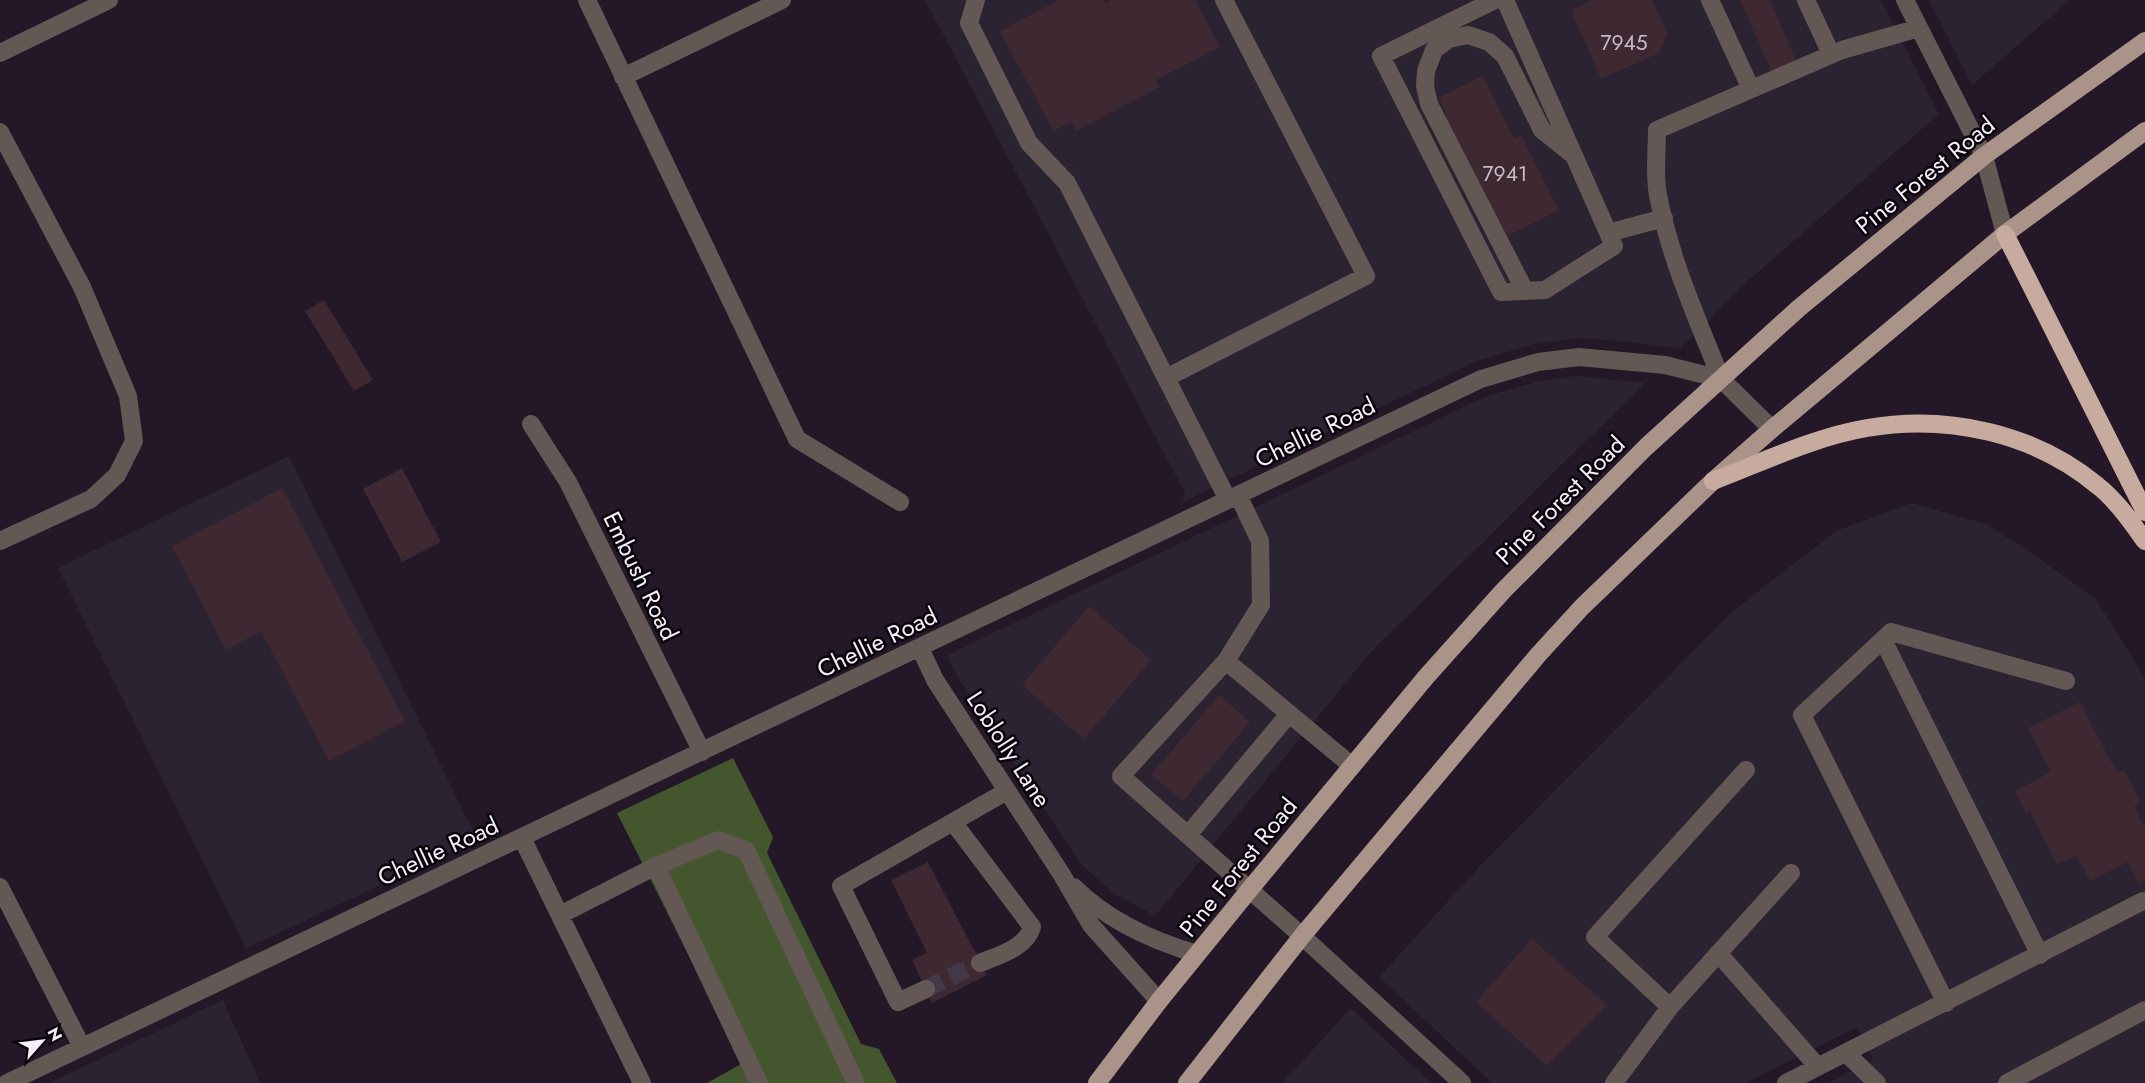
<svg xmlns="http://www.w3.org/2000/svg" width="2145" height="1083" viewBox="0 0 2145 1083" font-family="Jost,sans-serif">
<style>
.commercial{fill:#2c2332}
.forest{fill:#43562e}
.building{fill:#3e2831}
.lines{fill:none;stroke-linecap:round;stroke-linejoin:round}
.minor-tunnel{stroke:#433748;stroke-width:18;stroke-dasharray:18 9;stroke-linecap:butt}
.minor{stroke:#635853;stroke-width:18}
.major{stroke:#aa9389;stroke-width:18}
.highway{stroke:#c7ab9f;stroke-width:18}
.labels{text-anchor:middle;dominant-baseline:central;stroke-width:5;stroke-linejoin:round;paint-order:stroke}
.number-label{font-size:21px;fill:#c9bcc8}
.street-label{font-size:24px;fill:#f7eefa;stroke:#09050b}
</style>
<rect width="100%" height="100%" fill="#231728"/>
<path class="commercial" d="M925 0H1881L1939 114 1749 280 1680 349 1631 342 1579 338 1534 344 1477 361 1182 502 1185 493Z
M1929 0H2070L1972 85Z
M1577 376 1645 383 1369 654 1155 916 1113 893 1080 863 953 670 947 655 1487 396 1540 381Z
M289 456 477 839 243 950 245 946 58 568Z
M1911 503 1986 524 2033 554 2096 599 2145 678V1083H1828L1873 1060 1857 1027 1746 1083H1492L1379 977 1481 865 1733 611 1836 531Z
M223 1000 260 1083H49Z
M1351 1008 1431 1083H1282Z"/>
<path class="forest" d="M733 758 773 837 767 853 861 1044 879 1049 897 1083H707L743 1063 617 813Z"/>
<path class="building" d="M1059 0H1104L1106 3 1111 0H1195L1220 47 1156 80 1160 87 1076 131 1071 122 1053 131 1000 31Z
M1592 0H1652L1667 34 1659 53 1601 79 1571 10Z
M1740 0H1770L1797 63 1773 74Z
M1483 76 1514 139 1521 135 1559 210 1501 239 1444 126 1446 112 1439 98Z
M324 300 373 380 354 391 305 311Z
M402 468 441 542 402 562 363 489Z
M282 488 405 721 329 761 261 631 226 650 172 546Z
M1089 606 1151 660 1084 739 1022 685Z
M1219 695 1250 722 1183 801 1151 775Z
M2080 702 2117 773 2124 770 2140 803 2134 807 2145 829V881L2139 884 2128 862 2090 881 2077 855 2057 864 2030 811 2026 813 2015 791 2051 772 2028 728Z
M928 862 987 975 932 1003 912 960 927 953 891 880Z
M1532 939 1607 1005 1547 1066 1476 1002Z"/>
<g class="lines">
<path class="minor-tunnel" d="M926 989 980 963"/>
<path class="minor" d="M587 0 797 439 900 502
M976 0 969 23 1029 143 1067 183 1228 500
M1495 0 1381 56 1501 292 1545 290 1614 246 1505 0
M1710 0 1751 89
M1806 0 1831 54
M1905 0 1984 156 2005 234
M0 53 109 0
M623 77 782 0
M0 132 82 287 128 396 134 441 117 475 91 499 0 541
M1608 233 1664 218
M1525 291 1429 104 1425 86 1426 71 1434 50 1449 39 1468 35 1489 42 1505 56 1542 130 1572 154
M1166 378 1366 276 1224 0
M1721 379C1697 318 1670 259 1658 195 1654 174 1657 151 1657 130L1842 50 1919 28
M531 424 568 482 702 752
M1238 495 1260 541 1261 605 1226 661 1121 776 1302 936 1462 1083
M1883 640 2040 955
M920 648 935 680 1062 875 1091 925 1159 1001
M1226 661 1352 766
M953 822 1032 927C1026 948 999 955 980 963
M1188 835 1289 714
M522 838 642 1083
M656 866 759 1083
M0 887 82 1047
M1074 887C1107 920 1153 941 1197 954
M560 915 656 866 718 840 746 850 856 1083
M1718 953 1818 1067
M926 989 898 1002 841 886 1007 791
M1946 1003 1802 715 1891 632 2066 681
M1670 1007 1595 937 1746 770
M1846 1053 1877 1083
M7 1083 1481 379 1538 362 1579 357 1665 365 1721 379 1772 429
M1614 1083 1670 1007 1791 873
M1786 1083 2143 901
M2007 1083 2145 1010"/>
<path class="major" d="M1097 1083 1159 1001 1250 889 1426 677 1503 591 1646 447 1799 308 1984 156 2145 41
M1187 1083 1302 936 1538 655 1582 607 1713 481 1772 429 2005 234 2145 131"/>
<path class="highway" d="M2005 234 2145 512
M1713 481C1763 462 1814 437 1867 428 1947 414 2035 433 2098 486 2116 500 2132 523 2145 541"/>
</g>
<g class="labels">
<g class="number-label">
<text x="1624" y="43">7945</text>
<text x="1505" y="174">7941</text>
</g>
<g class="street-label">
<text transform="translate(1925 175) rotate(-39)">Pine Forest Road</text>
<text transform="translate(1315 432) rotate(-26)">Chellie Road</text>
<text transform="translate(1560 500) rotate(-45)">Pine Forest Road</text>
<text transform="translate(641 576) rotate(64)">Embush Road</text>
<text transform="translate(877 642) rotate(-26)">Chellie Road</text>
<text transform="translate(1009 749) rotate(57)">Loblolly Lane</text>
<text transform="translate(438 851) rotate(-25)">Chellie Road</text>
<text transform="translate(1238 867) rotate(-51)">Pine Forest Road</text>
</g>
</g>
<g transform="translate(42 1041) rotate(62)" stroke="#09050b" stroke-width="4.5" paint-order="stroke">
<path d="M0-4.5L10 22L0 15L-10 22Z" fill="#f7eefa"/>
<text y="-9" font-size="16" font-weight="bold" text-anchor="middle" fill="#f7eefa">N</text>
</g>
</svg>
